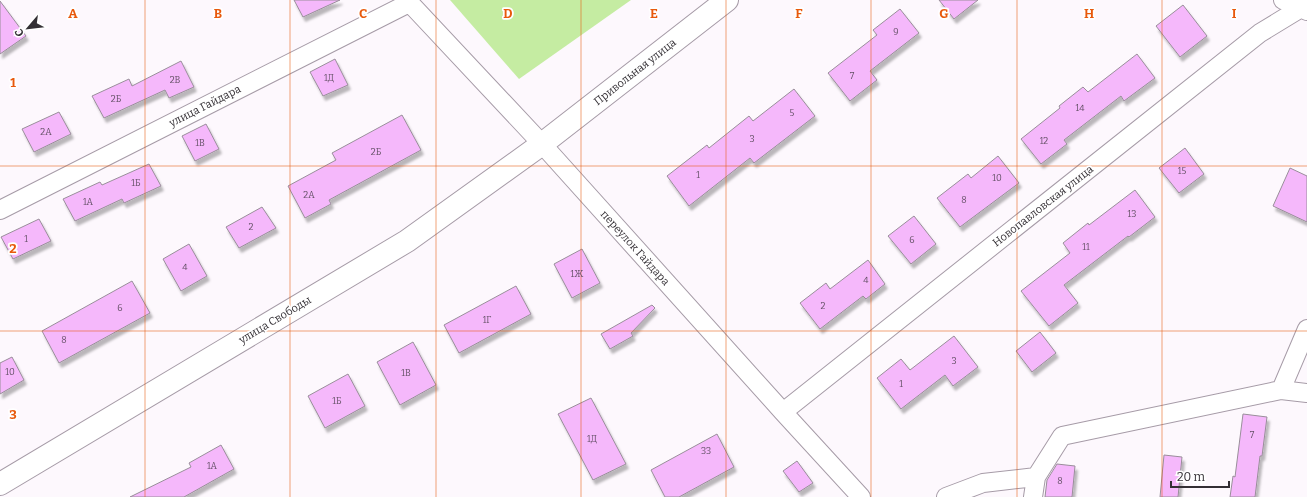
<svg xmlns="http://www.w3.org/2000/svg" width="1307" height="497" viewBox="0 0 1307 497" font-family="Bitter,serif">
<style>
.green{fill:#c5eca2}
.building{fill:#f5b8fb;stroke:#998e9a;filter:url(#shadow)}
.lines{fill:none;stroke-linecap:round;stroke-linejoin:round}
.street-casing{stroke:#a69ba7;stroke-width:20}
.secondary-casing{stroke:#a69ba7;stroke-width:24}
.street{stroke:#fff;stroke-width:18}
.secondary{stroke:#fff;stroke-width:22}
.grid{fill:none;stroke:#e8590c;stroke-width:1;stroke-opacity:0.55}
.labels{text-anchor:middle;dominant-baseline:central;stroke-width:3.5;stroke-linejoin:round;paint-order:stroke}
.number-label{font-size:9px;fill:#645166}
.street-label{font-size:11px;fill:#332f34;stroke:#fff}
.grid-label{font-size:13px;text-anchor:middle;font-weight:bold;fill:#e8590c;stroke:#fff;stroke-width:3.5;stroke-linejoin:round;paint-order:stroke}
</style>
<defs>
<filter id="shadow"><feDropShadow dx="2.5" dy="4.5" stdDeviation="1" flood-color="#0004"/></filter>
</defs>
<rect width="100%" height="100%" fill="#fdf8fd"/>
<path class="green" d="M450 0H631L519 79Z"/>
<path class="building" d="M294 0H340L303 17Z
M939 0H978L954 19Z
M0 1 26 36 0 54Z
M1183 5 1207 36 1180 57 1156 26Z
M900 9 919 33 870 71 877 80 850 101 828 73 877 35 873 30Z
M1137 54 1155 78 1124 101 1121 96 1064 140 1067 144 1041 164 1021 139 1060 108 1059 106 1083 87 1088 92Z
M335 59 348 85 323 96 310 72Z
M181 61 194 87 169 98 165 90 104 118 92 96 129 79 132 86Z
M794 89 815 116 754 163 750 158 689 206 667 176 707 145 709 148 749 116 753 121Z
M59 112 71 134 34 152 22 129Z
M402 115 421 150 329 200 331 204 305 218 288 186 336 160 332 153Z
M206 124 219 149 195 161 182 136Z
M1185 148 1204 174 1179 193 1159 168Z
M998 156 1019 183 960 227 937 198 968 174 971 178Z
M149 164 161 186 124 203 122 199 75 221 63 199 100 182 102 185Z
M1290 168 1307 176V222L1273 206Z
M1135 190 1155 217 1129 237 1128 236 1064 285 1078 303 1049 326 1021 291 1070 253 1063 243 1088 223 1089 225Z
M262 207 276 228 239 248 226 227Z
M914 216 936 244 911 264 888 236Z
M39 219 51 241 13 259 1 237Z
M189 244 207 276 181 291 163 259Z
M582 249 600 283 572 298 554 264Z
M868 260 885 284 866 299 863 296 820 329 800 303 826 283 830 289Z
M132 281 150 313 59 363 42 331Z
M516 286 531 314 459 353 444 325Z
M652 305 655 308 631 333 633 336 610 349 601 334Z
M1040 332 1056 353 1032 372 1016 351Z
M954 336 978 367 953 386 945 375 901 409 877 378 901 359 910 370Z
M413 342 436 385 400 405 377 362Z
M12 357 24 380 0 394V363Z
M348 374 365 406 325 428 308 396Z
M591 398 626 464 593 480 558 414Z
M1243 414 1267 417 1262 456H1260L1255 497H1230L1233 476 1235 477Z
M717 434 734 467 679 497H665L651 470Z
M221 445 234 469 184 497H130L191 467 189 463Z
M1164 455 1182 457 1178 497H1160Z
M797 461 813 483 799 492 783 471Z
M1057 464 1075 466 1072 497H1045L1047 480Z"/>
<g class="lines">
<defs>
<path id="street" d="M407 0 542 144 783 412 861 497
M1283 0 1307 11
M0 210 409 3
M1281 390 1307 329
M783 412 1260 33 1301 8 1307 6
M946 497 983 483 1036 477 1062 436 1281 390 1307 393
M1033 497 1036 477"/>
<path id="secondary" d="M0 484 407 241 542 144 727 0"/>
</defs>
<use href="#street" class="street-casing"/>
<use href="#secondary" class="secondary-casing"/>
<use href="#street" class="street"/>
<use href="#secondary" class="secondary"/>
</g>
<path class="grid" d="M145 0V497M290 0V497M436 0V497M581 0V497M726 0V497M871 0V497M1017 0V497M1162 0V497M0 166H1307M0 331H1307"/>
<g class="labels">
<g class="number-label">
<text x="896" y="32">9</text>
<text x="852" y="76">7</text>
<text x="329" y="78">1Д</text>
<text x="175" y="80">2В</text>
<text x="116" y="99">2Б</text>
<text x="1080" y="108">14</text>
<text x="792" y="113">5</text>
<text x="46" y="132">2А</text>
<text x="752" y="139">3</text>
<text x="1044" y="141">12</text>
<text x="200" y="143">1В</text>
<text x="376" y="152">2Б</text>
<text x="1182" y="171">15</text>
<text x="698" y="175">1</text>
<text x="997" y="178">10</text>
<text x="136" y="183">1Б</text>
<text x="309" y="195">2А</text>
<text x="964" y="200">8</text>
<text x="88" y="202">1А</text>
<text x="1132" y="214">13</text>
<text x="251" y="227">2</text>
<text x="26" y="239">1</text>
<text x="912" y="240">6</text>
<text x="1086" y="247">11</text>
<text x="185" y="267">4</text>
<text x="577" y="274">1Ж</text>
<text x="866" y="280">4</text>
<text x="823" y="306">2</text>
<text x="120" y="308">6</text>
<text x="487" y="320">1Г</text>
<text x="64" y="340">8</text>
<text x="954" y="361">3</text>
<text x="10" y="372">10</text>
<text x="406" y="373">1В</text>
<text x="901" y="384">1</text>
<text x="337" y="401">1Б</text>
<text x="1252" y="435">7</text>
<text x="592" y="439">1Д</text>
<text x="706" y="451">33</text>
<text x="212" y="466">1А</text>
<text x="1060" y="481">8</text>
</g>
<g class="street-label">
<text transform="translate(635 72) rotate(-38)">Привольная улица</text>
<text transform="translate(205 106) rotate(-27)">улица Гайдара</text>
<text transform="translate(1043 206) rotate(-38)">Новопавловская улица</text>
<text transform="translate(635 248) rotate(48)">переулок Гайдара</text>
<text transform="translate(275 320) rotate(-31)">улица Свободы</text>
</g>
</g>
<g class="grid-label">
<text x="73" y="18">A</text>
<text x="218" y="18">B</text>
<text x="363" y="18">C</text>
<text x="508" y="18">D</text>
<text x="654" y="18">E</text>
<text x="799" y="18">F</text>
<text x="944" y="18">G</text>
<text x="1089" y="18">H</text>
<text x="1234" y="18">I</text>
<text x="13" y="87">1</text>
<text x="13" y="253">2</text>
<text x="13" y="419">3</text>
</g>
<g transform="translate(28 28) rotate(242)" stroke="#ffffff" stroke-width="3" paint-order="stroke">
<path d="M0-3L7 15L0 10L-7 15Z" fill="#332f34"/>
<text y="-6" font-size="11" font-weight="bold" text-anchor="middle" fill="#332f34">С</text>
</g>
<path d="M1171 481v6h58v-6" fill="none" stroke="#332f34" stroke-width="2"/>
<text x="1177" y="481" font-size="12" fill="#332f34" stroke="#ffffff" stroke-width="3" paint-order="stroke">20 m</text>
</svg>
